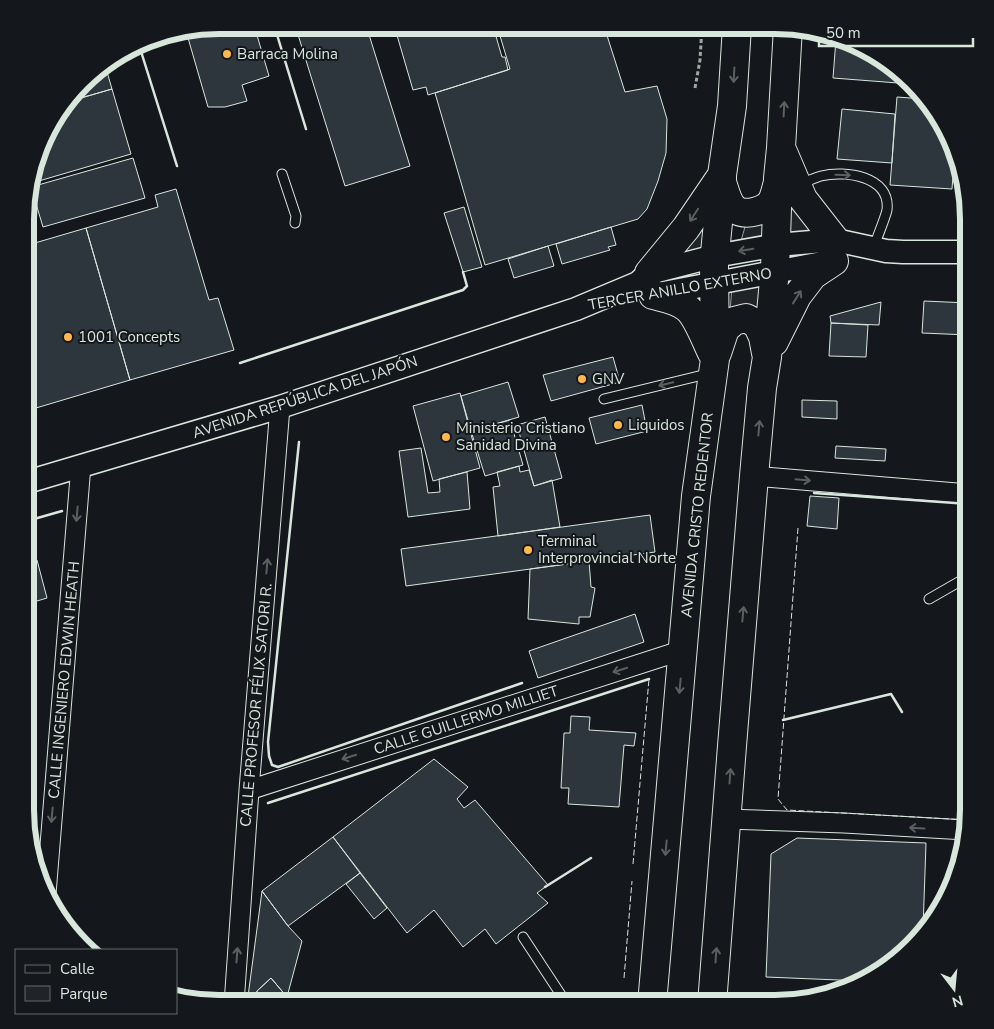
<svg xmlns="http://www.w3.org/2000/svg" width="994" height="1029" viewBox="0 0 994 1029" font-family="'Nunito Sans',sans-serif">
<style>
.green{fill:#202428;stroke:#939e99}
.building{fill:#2c363c;stroke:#d8e6dc}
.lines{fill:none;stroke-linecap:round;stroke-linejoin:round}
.service-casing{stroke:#d8e6dc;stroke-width:11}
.minor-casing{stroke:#d8e6dc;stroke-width:21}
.tertiary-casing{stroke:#d8e6dc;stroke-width:25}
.primary-casing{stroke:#d8e6dc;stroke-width:30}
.path{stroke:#9da8a2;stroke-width:3;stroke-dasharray:4 2.5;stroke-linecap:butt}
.service{stroke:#14181c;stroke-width:9}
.minor{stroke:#14181c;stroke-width:19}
.tertiary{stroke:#14181c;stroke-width:22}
.primary{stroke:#14181c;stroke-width:28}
.fence{stroke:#d8e6dc;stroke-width:1;stroke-dasharray:6 2.5;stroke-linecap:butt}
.wall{stroke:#d8e6dc;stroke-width:2.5}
.oneway{stroke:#59605f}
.poi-dot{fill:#ffb74d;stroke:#14181c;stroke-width:2}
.labels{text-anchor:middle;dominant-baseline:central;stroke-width:4;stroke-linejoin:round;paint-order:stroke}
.poi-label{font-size:15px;fill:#d8e6dc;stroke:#14181c;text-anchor:start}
.street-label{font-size:15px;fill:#d8e6dc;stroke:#14181c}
.rim{fill:none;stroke:#d8e6dc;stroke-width:6}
</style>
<rect width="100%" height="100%" fill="#14181c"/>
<path class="green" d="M784 176 821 230 783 237Z
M717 196 709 252 668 259Z
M748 216 773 218 768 239 741 241Z
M763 282 762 310 730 311 732 287Z"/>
<path class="building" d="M219 25H254L269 76 242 85 247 101 225 107H208L186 31Z
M295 25H366L410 166 345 186Z
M394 25 493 26 502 57H505L508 70 428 95 426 87 413 90Z
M497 26H604L625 92 657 86 667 119 666 153 658 181 647 209 638 219 485 265 435 93 510 69Z
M836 39 872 51 899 76 898 83 833 78Z
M105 65 112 89 67 102 91 73Z
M112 89 131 154 32 183 30 178 51 122 67 102Z
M897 97 924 99 936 111 938 116V124H943L955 149 952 189 890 185Z
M842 109 895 114 892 163 837 159Z
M133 158 145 198 43 227 31 187Z
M176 189 209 300 218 298 234 350 130 380 86 228 158 207 155 195Z
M464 207 482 267 463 272 444 213Z
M611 227 616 245 608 247 610 250 562 264 556 244Z
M86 228 130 380 36 408 28 379V245Z
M548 246 554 266 514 278 508 259Z
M924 301 969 303V335L922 333Z
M881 302 879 325 831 323 830 316Z
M831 323 868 325 866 357 829 356Z
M613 357 620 382 551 401 543 375Z
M508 382 519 417 471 431 461 396Z
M460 393 480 468 433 481 413 406Z
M28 394 35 419 27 422Z
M802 400 837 401V419L802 417Z
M642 405 647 431 596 444 589 418Z
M545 417 562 478 534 486 517 425Z
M510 420 523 465 485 476 471 431Z
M836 446 886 449 885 461 835 458Z
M421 448 428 493 440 492 439 479 467 472 470 509 408 517 399 451Z
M519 466 520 472 529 470 534 486 552 480 560 527 498 536 493 487 500 486 497 472Z
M810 496 839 498 837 529 807 526Z
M650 515 655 552 406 586 401 549Z
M37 560 47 598 27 604V564Z
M589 561 591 587 595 588 590 617H579V624L528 619 530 569Z
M635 614 644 642 538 678 529 651Z
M571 716 590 717 589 730 636 733 634 746 624 745 619 807 568 804 569 788H561L564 733H570Z
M434 759 468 787 457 799 464 808 475 800 548 885 537 893 548 903 496 944 485 929 463 947 434 910 407 933 333 837Z
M333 837 360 873 288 926 262 891Z
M797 838 926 843 923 929 883 971 863 981 766 977 771 854Z
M360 873 387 908 374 919 346 884Z
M262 891 288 926 302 941 287 997 271 978 257 991 253 1004H247Z
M271 978 287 997 293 1004H253L257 991Z"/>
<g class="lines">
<defs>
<path id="service" d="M282 174 296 216 295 223
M799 184C806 182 814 178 821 176 845 170 891 176 887 210 885 219 877 237 874 247
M604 399 711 373
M929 599 969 576
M523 937 567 1004"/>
<path id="minor" d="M754 476 969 494
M249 790 683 650
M726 819 844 823 966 830
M46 894 81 465
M234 1004 249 790 280 407"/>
<path id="tertiary" d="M653 295 833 261
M27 482 280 407 576 309 638 283 649 273 715 256 777 245 835 240 886 251 903 252H969"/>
<path id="primary" d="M783 152 803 199 835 240
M722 182C725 191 728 205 736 210 746 216 766 211 772 201 775 195 776 189 778 182
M649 273 686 228 722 175
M653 295C665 298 678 300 687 308 697 316 706 341 712 353
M774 342 797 296 813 275 834 261
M717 353 725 329 734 321 746 318 757 324 763 337 766 353
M652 1004 696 496 715 359 714 263 722 182V175L732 106 737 26
M712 1004 732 746 754 476 762 388 767 357 775 269 778 178 781 148 788 27"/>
</defs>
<use href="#service" class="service-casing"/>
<use href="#minor" class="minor-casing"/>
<use href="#tertiary" class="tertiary-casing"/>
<use href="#primary" class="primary-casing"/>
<path class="path" d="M695 88 700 60 702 26"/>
<use href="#service" class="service"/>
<use href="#minor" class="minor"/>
<use href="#tertiary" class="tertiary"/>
<use href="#primary" class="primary"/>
<path class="fence" d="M798 528 778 799 787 810 969 820
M633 864 649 679
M624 978 632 881
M622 1004 623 996"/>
<path class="wall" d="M274 25 306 129
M139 45 177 166
M240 363 463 290 467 286 463 272
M299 442 268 742 269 756 272 765 278 767 522 683
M814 493 969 504
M27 521 62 511
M783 720 891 694 902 712
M268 803 649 679
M545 887 591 858"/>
</g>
<defs><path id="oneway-shaft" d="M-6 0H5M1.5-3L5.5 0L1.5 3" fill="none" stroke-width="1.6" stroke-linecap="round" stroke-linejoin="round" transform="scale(1.25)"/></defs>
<g class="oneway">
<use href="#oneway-shaft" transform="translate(734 75) rotate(93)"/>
<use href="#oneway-shaft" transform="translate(784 109) rotate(-87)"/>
<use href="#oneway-shaft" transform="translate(843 175) rotate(2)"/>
<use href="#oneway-shaft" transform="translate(694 215) rotate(123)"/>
<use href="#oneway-shaft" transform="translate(746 250) rotate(170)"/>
<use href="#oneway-shaft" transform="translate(797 297) rotate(-58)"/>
<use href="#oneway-shaft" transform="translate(666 384) rotate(166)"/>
<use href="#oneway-shaft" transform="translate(759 428) rotate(-85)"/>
<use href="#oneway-shaft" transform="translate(803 480) rotate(5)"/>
<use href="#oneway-shaft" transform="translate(77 514) rotate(95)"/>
<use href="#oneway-shaft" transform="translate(267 566) rotate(-85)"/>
<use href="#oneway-shaft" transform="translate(743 614) rotate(-85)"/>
<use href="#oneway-shaft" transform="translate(620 670) rotate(162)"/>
<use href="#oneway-shaft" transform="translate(680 686) rotate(95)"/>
<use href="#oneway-shaft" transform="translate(349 757) rotate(162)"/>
<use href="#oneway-shaft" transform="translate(730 776) rotate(-86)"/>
<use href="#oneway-shaft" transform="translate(52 815) rotate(95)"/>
<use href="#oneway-shaft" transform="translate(917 828) rotate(-177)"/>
<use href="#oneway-shaft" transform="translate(666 848) rotate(95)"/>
<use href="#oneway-shaft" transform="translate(237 955) rotate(-86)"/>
<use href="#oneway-shaft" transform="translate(716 955) rotate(-86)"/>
</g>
<g class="poi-dot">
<circle cx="227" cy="54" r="5"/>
<circle cx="68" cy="337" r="5"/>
<circle cx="582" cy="379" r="5"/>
<circle cx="618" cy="425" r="5"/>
<circle cx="446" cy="437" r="5"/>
<circle cx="528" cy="550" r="5"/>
</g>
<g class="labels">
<g class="poi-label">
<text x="237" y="54">Barraca Molina</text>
<text x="78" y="337">1001 Concepts</text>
<text x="592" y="379">GNV</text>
<text x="628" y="425">Liquidos</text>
<text x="456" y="428">Ministerio Cristiano<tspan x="456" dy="17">Sanidad Divina</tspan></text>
<text x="538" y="541">Terminal<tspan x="538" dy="17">Interprovincial Norte</tspan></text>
</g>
<g class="street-label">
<text transform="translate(680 289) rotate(-10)">TERCER ANILLO EXTERNO</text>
<text transform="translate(305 397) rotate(-18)">AVENIDA REPÚBLICA DEL JAPÓN</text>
<text transform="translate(697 515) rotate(-84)">AVENIDA CRISTO REDENTOR</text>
<text transform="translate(64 680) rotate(-85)">CALLE INGENIERO EDWIN HEATH</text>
<text transform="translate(256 705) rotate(-85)">CALLE PROFESOR FÉLIX SATORI R.</text>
<text transform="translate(466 720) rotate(-18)">CALLE GUILLERMO MILLIET</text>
</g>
</g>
<path d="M0 0H994V1029H0ZM219 34H775A185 185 0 0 1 960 219V810A185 185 0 0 1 775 995H219A185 185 0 0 1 34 810V219A185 185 0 0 1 219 34Z" fill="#14181c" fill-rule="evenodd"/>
<path class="rim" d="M219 34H775A185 185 0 0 1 960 219V810A185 185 0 0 1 775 995H219A185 185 0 0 1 34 810V219A185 185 0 0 1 219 34Z"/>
<rect x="15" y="949" width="162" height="65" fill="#14181c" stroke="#626a69"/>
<rect x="25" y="965" width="25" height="8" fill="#14181c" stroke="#626a69"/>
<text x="60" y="974" font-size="15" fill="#d8e6dc">Calle</text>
<rect x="25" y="986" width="25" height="15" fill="#202428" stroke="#626a69"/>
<text x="60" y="999" font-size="15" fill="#d8e6dc">Parque</text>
<g transform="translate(954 989) rotate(164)" stroke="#14181c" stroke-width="4" paint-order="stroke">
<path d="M0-4L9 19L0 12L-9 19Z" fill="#d8e6dc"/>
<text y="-8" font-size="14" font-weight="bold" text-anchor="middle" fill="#d8e6dc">N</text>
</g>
<path d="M819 38v8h154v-8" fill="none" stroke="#d8e6dc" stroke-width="2.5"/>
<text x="826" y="38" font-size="15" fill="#d8e6dc" stroke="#14181c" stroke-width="4" paint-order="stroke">50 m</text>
</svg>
